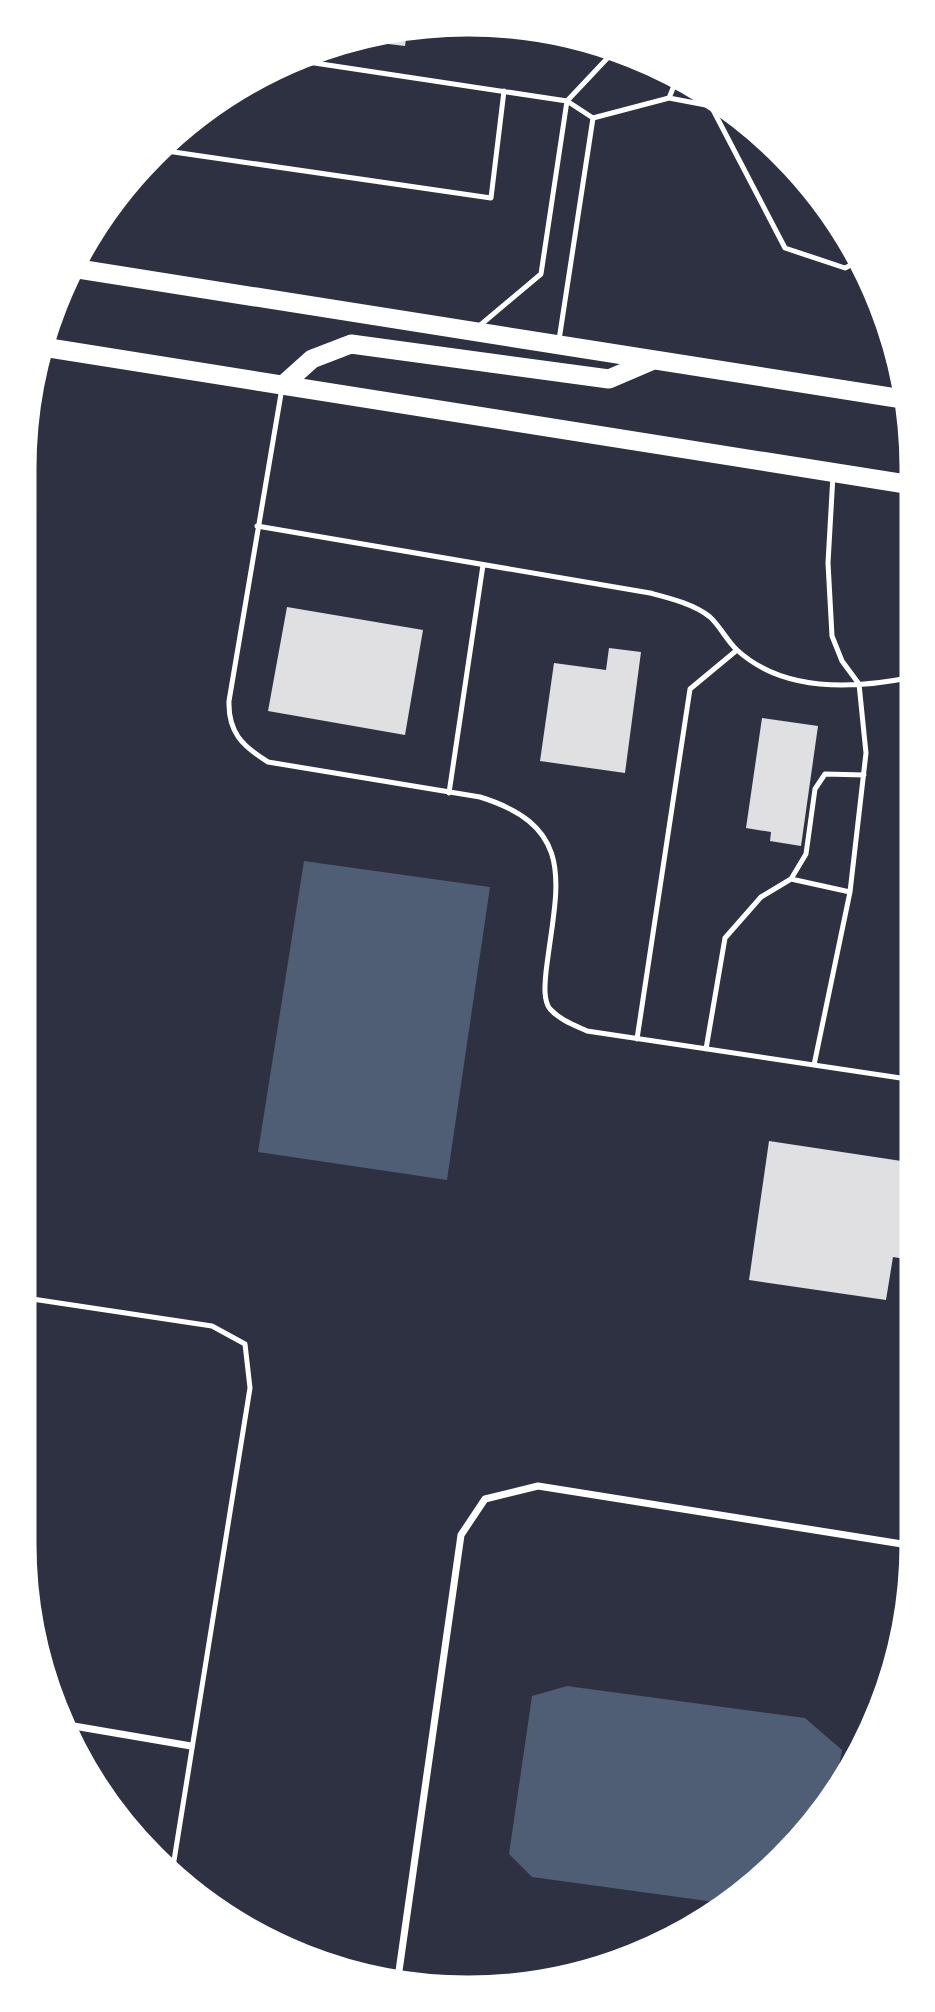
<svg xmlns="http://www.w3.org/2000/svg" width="935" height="2012" viewBox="0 0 935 2012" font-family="Merriweather,serif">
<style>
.water{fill:#4f5d75}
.building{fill:#e0e0e3}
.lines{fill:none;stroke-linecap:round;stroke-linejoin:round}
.service{stroke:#fff;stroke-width:5}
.minor{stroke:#fff;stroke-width:7}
.trunk{stroke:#fff;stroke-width:19}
.rim{fill:none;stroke:#fff;stroke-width:9}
</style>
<rect width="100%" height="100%" fill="#2d3142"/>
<path class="water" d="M304 861 490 887 447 1180 258 1152Z
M567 1686 805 1718 842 1750 835 1791 804 1840 722 1903 532 1877 509 1854 532 1696Z"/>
<path class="building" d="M407 31 405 46 363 41V40Z
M287 607 423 630 405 735 268 711Z
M609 648 641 652 625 773 540 761 554 663 606 670Z
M762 718 818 726 801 846 770 841 771 832 746 828Z
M769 1141 908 1162 900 1222 915 1224 911 1260 893 1257 886 1300 749 1280Z"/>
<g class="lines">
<path class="service" d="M288 59 567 101 593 118 669 98 711 106 785 248 845 268 861 260
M669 98 678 76
M153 149 491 198 504 91
M478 327 541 274 567 101 616 49
M559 340 593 118
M282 388 229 701C228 732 242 746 268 762L480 797C580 828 556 887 546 972 545 983 543 1000 550 1009 560 1020 574 1025 587 1031L914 1080
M257 526 650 593C669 598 694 604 710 617 720 626 727 641 737 650 784 693 855 689 913 677
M449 793 483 565
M791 879 850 892
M637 1039 690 689 737 650
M706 1049 725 938 761 897 791 879 806 854 815 789 825 774 864 775
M814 1065 850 892 866 753 859 684 842 661 832 636 828 563 833 475
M19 1297 212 1326 245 1344 250 1388 172 1873"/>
<path class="minor" d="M62 1724 191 1746
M397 1985 461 1535 485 1499 538 1486 902 1544 914 1552"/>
<path class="trunk" d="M72 268 909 400
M43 347 912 485
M283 385 312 359 351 344 609 379 651 361"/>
</g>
<path d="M0 0H935V2012H0ZM468 32H468A436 436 0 0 1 904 468V1544A436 436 0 0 1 468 1980H468A436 436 0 0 1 32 1544V468A436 436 0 0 1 468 32Z" fill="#fff" fill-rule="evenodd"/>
<path class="rim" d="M468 32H468A436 436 0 0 1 904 468V1544A436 436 0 0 1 468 1980H468A436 436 0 0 1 32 1544V468A436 436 0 0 1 468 32Z"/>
</svg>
